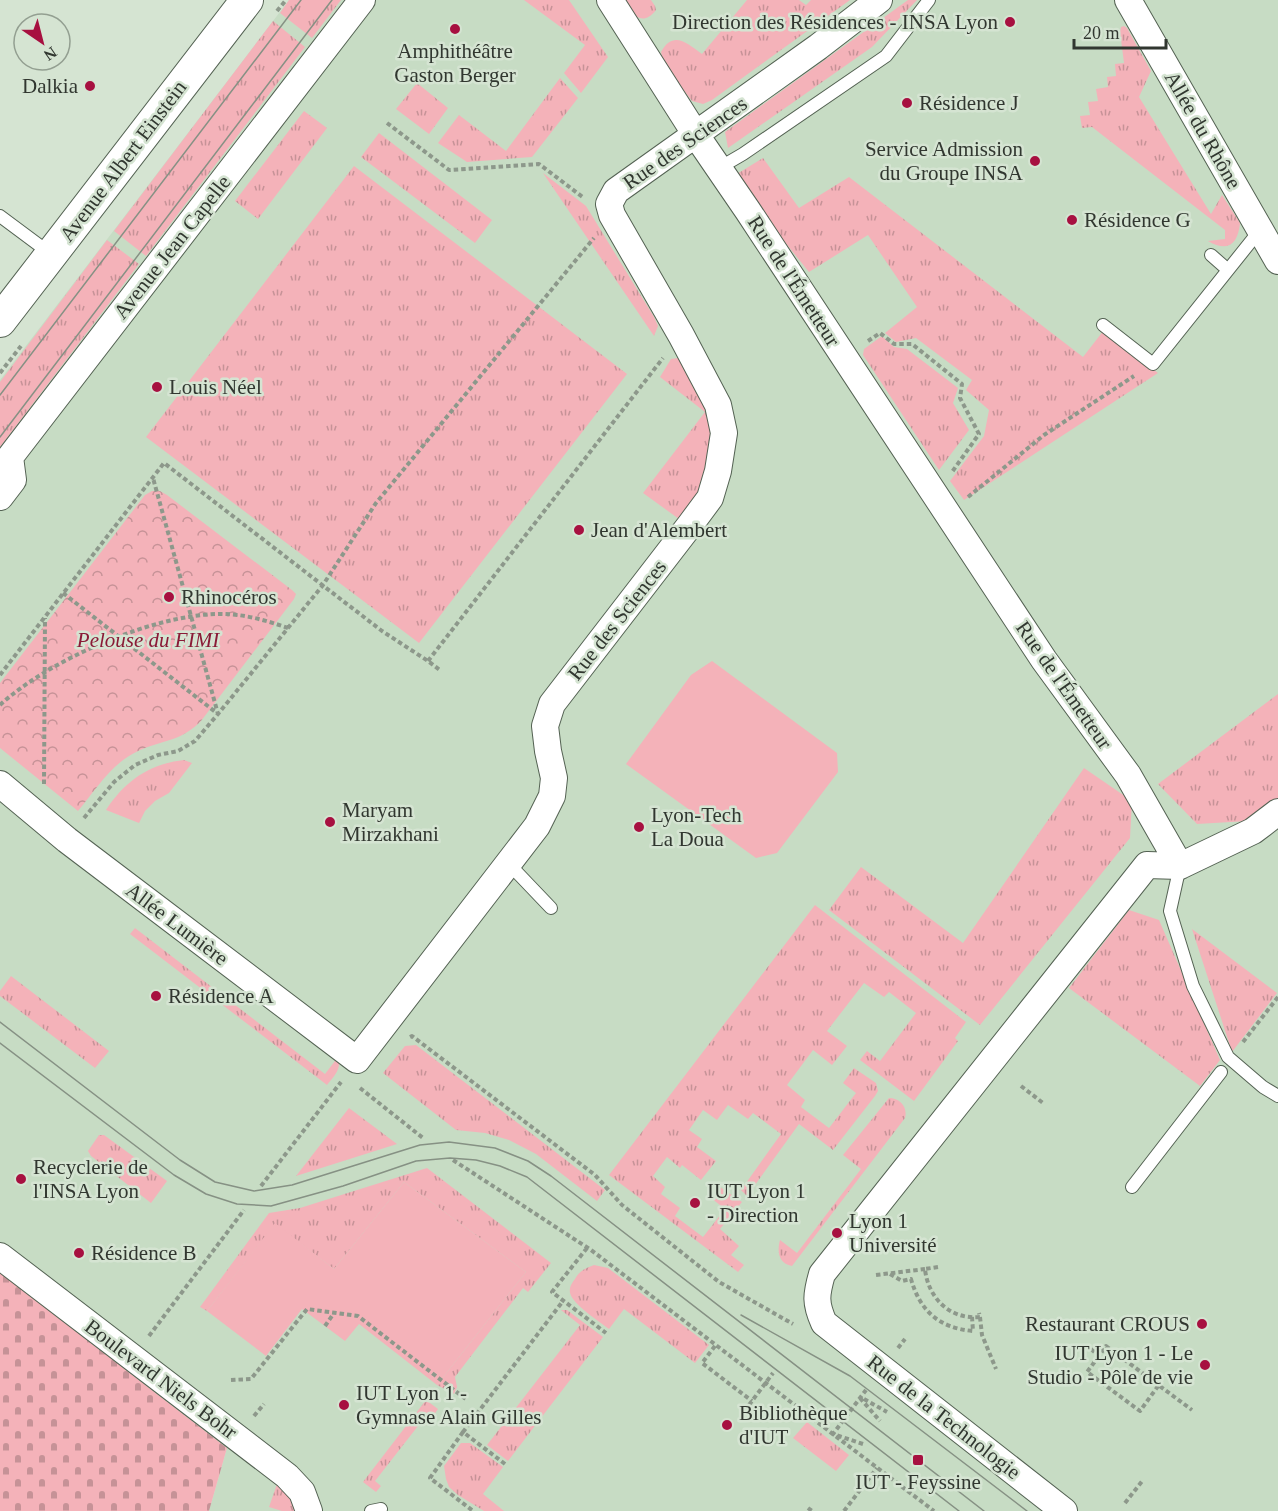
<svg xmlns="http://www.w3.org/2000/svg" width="1278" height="1511" viewBox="0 0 1278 1511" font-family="'Times New Roman',serif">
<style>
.built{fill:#c7dcc4}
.grass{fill:url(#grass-tufts)}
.cemetery{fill:url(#cemetery-stones)}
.park{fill:url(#park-crowns)}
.garden{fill:#f4b2b9}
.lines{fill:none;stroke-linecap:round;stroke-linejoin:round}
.service-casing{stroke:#546253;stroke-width:14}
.minor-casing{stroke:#546253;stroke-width:28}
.tertiary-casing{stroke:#546253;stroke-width:34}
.path{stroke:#8d988b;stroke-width:4;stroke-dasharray:4.5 3;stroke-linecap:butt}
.service{stroke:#fff;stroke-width:12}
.minor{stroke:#fff;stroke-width:26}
.tertiary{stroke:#fff;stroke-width:32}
.tram{stroke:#869184;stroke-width:1.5}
.poi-dot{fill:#a71040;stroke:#d5e4d2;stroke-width:2}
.labels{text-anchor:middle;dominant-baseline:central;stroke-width:5;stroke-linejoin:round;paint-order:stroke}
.poi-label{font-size:21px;fill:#313730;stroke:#d5e4d2;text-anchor:start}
.street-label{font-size:21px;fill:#313730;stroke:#d5e4d2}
.park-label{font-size:21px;font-style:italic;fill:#8a1b37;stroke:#d5e4d2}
</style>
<defs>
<pattern id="grass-tufts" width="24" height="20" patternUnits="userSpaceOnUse" patternTransform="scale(1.5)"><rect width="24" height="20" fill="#f4b2b9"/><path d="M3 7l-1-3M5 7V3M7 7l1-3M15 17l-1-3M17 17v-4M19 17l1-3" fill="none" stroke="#c69297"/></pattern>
<pattern id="cemetery-stones" width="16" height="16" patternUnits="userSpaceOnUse" patternTransform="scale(1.5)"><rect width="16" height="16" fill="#f4b2b9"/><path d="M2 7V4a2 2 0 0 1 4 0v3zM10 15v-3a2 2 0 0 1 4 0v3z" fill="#c69297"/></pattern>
<pattern id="park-crowns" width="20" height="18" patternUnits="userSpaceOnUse" patternTransform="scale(1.5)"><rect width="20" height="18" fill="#f4b2b9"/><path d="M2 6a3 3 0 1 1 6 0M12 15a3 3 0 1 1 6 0" fill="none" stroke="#c69297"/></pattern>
</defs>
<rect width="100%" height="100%" fill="#d5e4d2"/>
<path class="built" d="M289 0H1278V1511H209L227 1448 0 1273V380Z"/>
<path class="grass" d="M289 0H341L312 38 280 13Z
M524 0H569L608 57 581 93 564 73 585 45Z
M621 0H651L655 6 656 10C641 29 631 12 621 0Z
M747 0H799L806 5 811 0H850L712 100 703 104 692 101 664 65 661 52C673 30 687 43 702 54Z
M908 0H917L872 47 728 148 725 132Z
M273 21 305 47 146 256 114 231Z
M1124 26 1127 28 1151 71 1139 97 1211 214 1222 195 1240 223C1238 244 1228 253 1208 241L1225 239V230L1092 127 1082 128 1080 116 1090 115 1088 102 1098 101 1096 89 1108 87 1107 77 1116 76 1115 64 1124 63 1120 32 1121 27Z
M560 78 578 98 532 157 467 162 438 143 459 115 506 151Z
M417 83 448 108 429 134 396 109Z
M304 111 327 128 258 219 235 201Z
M379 133 492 220 475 243 361 157Z
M763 158 799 208 849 177 1083 357 1104 330 1158 373 964 500 950 481 984 436 989 410 966 390 972 380 916 338 896 342 885 333 917 307 868 235 809 272 732 177Z
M354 166 627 374 419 643 146 437Z
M543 173 586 206 654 317 658 326 654 336Z
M107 240 139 264 0 447V382Z
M882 336 894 347 907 349 958 388 953 403 969 430 939 470 863 355 864 349Z
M678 358 684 366 706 403 711 420 712 448 700 491 679 519 643 493 705 412 660 377 671 359Z
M1278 694V801L1248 821 1197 824 1158 784Z
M184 760 192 763 169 793 155 801 145 811 139 823 106 810C125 781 149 764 184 760Z
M1084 768 1132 801 1130 838 980 1025 829 910 861 867 963 943Z
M815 905 966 1022 955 1038 958 1041 914 1101 860 1060 867 1051 880 1061 916 1013 889 992 884 997 864 983 827 1031 847 1046 832 1065 813 1050 787 1085 805 1100 801 1107 829 1128 856 1093 843 1083 854 1068 876 1083 878 1091 875 1096 833 1150 799 1124 747 1196 741 1190 781 1134 753 1113 748 1119 728 1105 717 1120 703 1110 689 1130 702 1139 697 1147 716 1161 701 1180 682 1165 680 1168 667 1157 653 1176 665 1187 661 1194 680 1208 675 1216 703 1237 725 1209 711 1198 720 1187 742 1202 720 1229 739 1246 731 1255 744 1265 738 1272 609 1175Z
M1129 910 1159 920 1220 1060 1200 1086 1069 988Z
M135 928 325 1074 338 1057C342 1069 334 1076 327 1085L130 934Z
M1192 929 1277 993 1232 1052Z
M11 976 109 1051 95 1068 0 996V991Z
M416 1045 605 1190 597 1201 536 1154 509 1140 485 1133 456 1130 383 1073 405 1046Z
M889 1098C900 1098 908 1107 905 1118L792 1266C778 1263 777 1251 780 1240L797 1253 861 1169 843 1155Z
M349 1108 397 1144 296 1176Z
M99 1135H104L167 1181 151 1203 91 1156 88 1151Z
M427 1168 551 1263 528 1292 523 1288 455 1377 457 1387 454 1394 437 1385 526 1272 404 1182 334 1269 275 1224 207 1311 200 1307 269 1213 300 1208Z
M594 1265 608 1268 709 1345 695 1363 624 1309 609 1329C599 1321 573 1305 570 1293 569 1287 572 1283 575 1279 579 1271 586 1268 594 1265Z
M561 1310H567L603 1337 508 1461 487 1445 580 1325Z
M426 1400 438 1409 427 1425 418 1426 375 1481 381 1486 376 1492 363 1482Z
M807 1422 849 1455 836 1471 793 1438Z
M461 1443H470L503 1467 483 1494 504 1511H484L458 1495 449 1487 446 1479 444 1466Z
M277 1484 290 1498 295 1511H282L269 1507Z"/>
<path class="cemetery" d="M0 1273 227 1448 209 1511H0Z"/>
<path class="park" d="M152 491H160L167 495 292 590 296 594 294 599 201 721C193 729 184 735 173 739 158 744 143 747 129 756 108 769 94 792 78 811L0 748V683L145 495Z"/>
<path class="garden" d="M712 661 837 753 838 772 777 853 756 858 626 764 691 675Z
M404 1182 526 1272 437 1385 359 1324 345 1341 302 1309 266 1356 207 1311 275 1223 334 1269Z"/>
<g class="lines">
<defs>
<path id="service" d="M719 168 743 154 886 56 929 0
M0 216 51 254
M1211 255 1228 270
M1103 325 1153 364 1260 230
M509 864 551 908
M1180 866 1170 911 1193 986 1228 1057 1263 1087 1278 1096
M1132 1187 1221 1072
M371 1511 381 1509"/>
<path id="minor" d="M610 0 696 135 748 211 1044 660 1128 775 1180 866
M1128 0 1278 261
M0 497 13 480 10 457 362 0
M0 784 67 840 357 1060 537 826 552 796 554 778 548 751 545 726 552 704 690 525 710 498 718 471 724 433 718 405 681 335 612 215 609 204 616 191 818 47 879 0
M0 1256 287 1476 302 1492 309 1511
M1064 1511 824 1323C815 1303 816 1295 822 1274L1147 865 1180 866 1253 831 1278 812"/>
<path id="tertiary" d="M0 321 247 0"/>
</defs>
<use href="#service" class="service-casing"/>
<use href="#minor" class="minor-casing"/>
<use href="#tertiary" class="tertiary-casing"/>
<path class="path" d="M277 11 286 0
M387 123 449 170 539 164 584 198
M868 341 880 333 894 344H912L962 384 960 398 979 434 952 472
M0 373 21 346
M968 497 1044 435 1134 376
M63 593 218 714 153 478
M428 661 663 358
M0 675 164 463 382 631 428 661 441 671
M0 705C49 660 150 616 216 614 241 613 265 620 288 628
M44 784 45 618
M84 818 114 782 135 765 158 755 178 751 195 741 218 714 323 585 376 503 594 238
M410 1037 412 1036 595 1175 622 1205 719 1282 793 1324
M1243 1042 1278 997
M1021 1086 1043 1103
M360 1088 423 1138
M453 1160 591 1250 934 1511
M261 1186 341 1082
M587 1248 552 1292 606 1333
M938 1267 925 1269C928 1298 950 1320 980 1317L979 1313
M890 1274 902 1281 911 1279C920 1311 939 1328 973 1331L972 1317
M876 1275 925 1269
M980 1317 982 1335 996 1369
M325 1326 334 1313
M149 1336 244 1210
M715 1346 702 1363 752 1401
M898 1348 905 1339
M1091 1349 1099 1356 1106 1346 1192 1410
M1099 1356 1087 1372 1140 1411 1161 1382
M231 1380 251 1379 307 1309 358 1316 467 1400
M860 1398 880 1421
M864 1399 887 1412
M749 1405 773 1373
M254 1416 264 1404
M463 1432 430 1478 473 1511
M863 1444 833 1434 866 1390
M505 1464 463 1432 563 1301
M1125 1503 1143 1480
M808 1508 812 1511
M844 1511 877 1468"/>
<use href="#service" class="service"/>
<use href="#minor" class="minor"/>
<use href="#tertiary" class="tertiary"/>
<path class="tram" d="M0 395 301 0
M0 437 332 0
M0 1022 180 1160 215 1182 254 1191 292 1185 420 1145 449 1142 495 1148 528 1161 551 1176 984 1511
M0 1043 174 1175 206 1194 237 1204 271 1206 343 1186 416 1161 450 1158 476 1160 500 1166 527 1177 959 1511
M741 1315 850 1376 1027 1511"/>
</g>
<g class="poi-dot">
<circle cx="1010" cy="22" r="6"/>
<circle cx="455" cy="29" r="6"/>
<circle cx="90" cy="86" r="6"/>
<circle cx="907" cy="103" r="6"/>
<circle cx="1035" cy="161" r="6"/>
<circle cx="1072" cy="220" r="6"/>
<circle cx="157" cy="387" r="6"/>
<circle cx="579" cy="530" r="6"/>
<circle cx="169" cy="597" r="6"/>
<circle cx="330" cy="822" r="6"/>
<circle cx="639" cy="827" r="6"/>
<circle cx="156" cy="996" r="6"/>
<circle cx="21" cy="1179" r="6"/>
<circle cx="695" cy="1203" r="6"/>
<circle cx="837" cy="1233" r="6"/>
<circle cx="79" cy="1253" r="6"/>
<circle cx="1202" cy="1324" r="6"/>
<circle cx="1205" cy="1365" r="6"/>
<circle cx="344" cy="1405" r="6"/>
<circle cx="727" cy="1425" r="6"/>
<rect x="912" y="1454" width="12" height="12" rx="3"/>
</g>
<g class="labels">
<g class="poi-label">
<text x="998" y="22" text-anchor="end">Direction des Résidences - INSA Lyon</text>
<text x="455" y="51" text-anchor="middle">Amphithéâtre<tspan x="455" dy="24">Gaston Berger</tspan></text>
<text x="78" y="86" text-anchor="end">Dalkia</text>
<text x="919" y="103">Résidence J</text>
<text x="1023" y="149" text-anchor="end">Service Admission<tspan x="1023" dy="24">du Groupe INSA</tspan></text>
<text x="1084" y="220">Résidence G</text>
<text x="169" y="387">Louis Néel</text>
<text x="591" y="530">Jean d'Alembert</text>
<text x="181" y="597">Rhinocéros</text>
<text x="342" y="810">Maryam<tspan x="342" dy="24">Mirzakhani</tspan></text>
<text x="651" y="815">Lyon-Tech<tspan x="651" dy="24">La Doua</tspan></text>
<text x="168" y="996">Résidence A</text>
<text x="33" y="1167">Recyclerie de<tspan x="33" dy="24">l'INSA Lyon</tspan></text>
<text x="707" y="1191">IUT Lyon 1<tspan x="707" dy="24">- Direction</tspan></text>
<text x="849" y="1221">Lyon 1<tspan x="849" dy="24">Université</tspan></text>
<text x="91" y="1253">Résidence B</text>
<text x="1190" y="1324" text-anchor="end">Restaurant CROUS</text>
<text x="1193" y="1353" text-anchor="end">IUT Lyon 1 - Le<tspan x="1193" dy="24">Studio - Pôle de vie</tspan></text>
<text x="356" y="1393">IUT Lyon 1 -<tspan x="356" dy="24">Gymnase Alain Gilles</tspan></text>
<text x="739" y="1413">Bibliothèque<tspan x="739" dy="24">d'IUT</tspan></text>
<text x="918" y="1482" text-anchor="middle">IUT - Feyssine</text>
</g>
<g class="street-label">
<text transform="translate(1203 130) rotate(60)">Allée du Rhône</text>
<text transform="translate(685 143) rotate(-35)">Rue des Sciences</text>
<text transform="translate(123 161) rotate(-53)">Avenue Albert Einstein</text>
<text transform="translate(172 247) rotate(-52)">Avenue Jean Capelle</text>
<text transform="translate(794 281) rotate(57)">Rue de l'Émetteur</text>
<text transform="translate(617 620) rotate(-52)">Rue des Sciences</text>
<text transform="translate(1064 685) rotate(55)">Rue de l'Émetteur</text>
<text transform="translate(177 924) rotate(37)">Allée Lumière</text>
<text transform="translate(161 1379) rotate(37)">Boulevard Niels Bohr</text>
<text transform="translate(944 1417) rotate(38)">Rue de la Technologie</text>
</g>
<g class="park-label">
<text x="148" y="640">Pelouse du FIMI</text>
</g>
</g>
<g transform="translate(42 42) rotate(145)"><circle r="28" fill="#d5e4d2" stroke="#939f91" stroke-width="1.5"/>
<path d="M0-4.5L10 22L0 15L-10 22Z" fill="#a71040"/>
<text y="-9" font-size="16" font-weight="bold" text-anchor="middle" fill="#313730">N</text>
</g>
<path d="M1074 39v9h92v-9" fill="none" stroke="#313730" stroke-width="3"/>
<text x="1083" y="39" font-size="18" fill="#313730" stroke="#d5e4d2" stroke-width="4.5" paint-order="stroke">20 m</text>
</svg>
